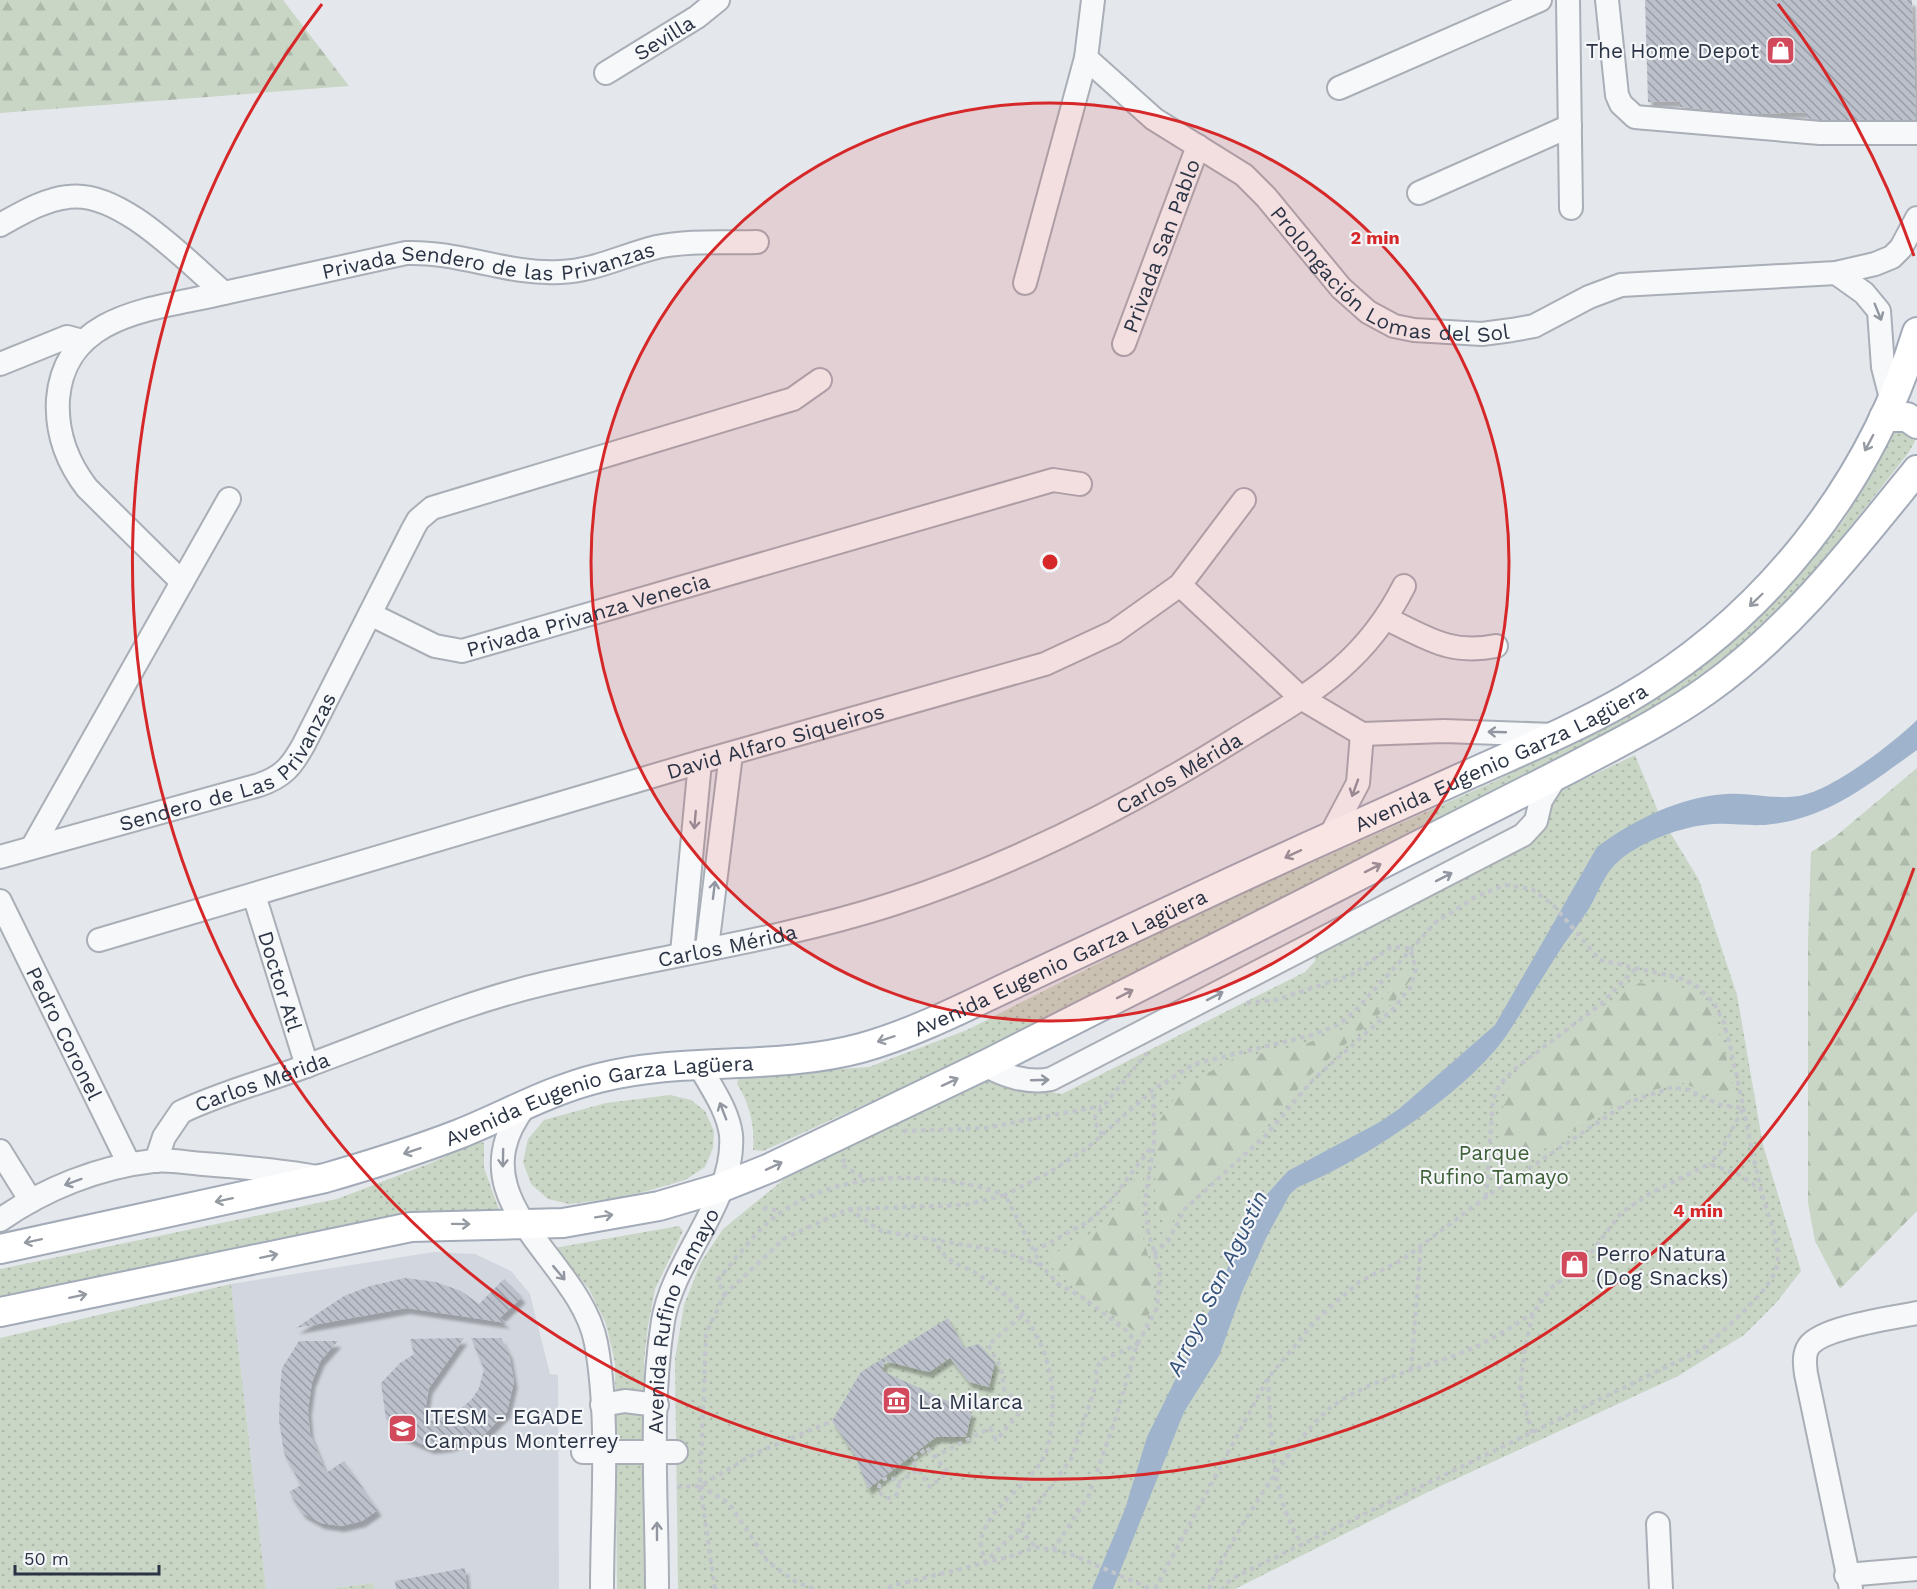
<svg xmlns="http://www.w3.org/2000/svg" width="1917" height="1589" viewBox="0 0 1917 1589" font-family="'Work Sans',sans-serif">
<style>
.built{fill:#d2d6de}
.green{fill:url(#green-dots)}
.forest{fill:url(#forest-firs)}
.water{fill:#9fb4cc}
.building{fill:url(#building-back-hatch);filter:url(#shadow)}
.lines{fill:none;stroke-linecap:round;stroke-linejoin:round}
.minor-casing{stroke:#a9aeb7;stroke-width:26}
.major-casing{stroke:#a3abb8;stroke-width:32}
.path{stroke:#c2c5cb;stroke-width:4;stroke-dasharray:4.5 4.5;stroke-linecap:butt}
.minor{stroke:#f7f8fa;stroke-width:22}
.major{stroke:#fff;stroke-width:28}
.oneway{stroke:#9196a0}
.oneway2{stroke:#959aa2}
.ring{fill:none;stroke:#d62828;stroke-width:3}
.labels{text-anchor:middle;dominant-baseline:central;stroke-width:4.5;stroke-linejoin:round;paint-order:stroke}
.street-label{font-size:21px;fill:#2b3445;stroke:#f4f6f9}
.poi-label{font-size:21px;fill:#2b3445;stroke:#f4f6f9;text-anchor:start}
.park-label{font-size:21px;fill:#3f6138;stroke:#f4f6f9}
.water-label{font-size:22px;font-style:italic;fill:#34527a;stroke:#f4f6f9}
.centre{fill:#d62828;stroke:#f4f6f9;stroke-width:3}
.ring-label{font-size:18px;text-anchor:middle;font-weight:bold;fill:#d62828;stroke:#f4f6f9;stroke-width:4.5;stroke-linejoin:round;paint-order:stroke}
</style>
<defs>
<pattern id="green-dots" width="8" height="8" patternUnits="userSpaceOnUse" patternTransform="scale(1.5)"><rect width="8" height="8" fill="#c9d6c5"/><path d="M2 2h.1M6 6h.1" fill="none" stroke="#adb8ab" stroke-width="1.8" stroke-linecap="round"/></pattern>
<pattern id="forest-firs" width="22" height="20" patternUnits="userSpaceOnUse" patternTransform="scale(1.5)"><rect width="22" height="20" fill="#c9d6c5"/><path d="M5 1l3.5 6h-7zM16 11l3.5 6h-7z" fill="#adb8ab"/></pattern>
<pattern id="building-back-hatch" width="6" height="6" patternUnits="userSpaceOnUse" patternTransform="scale(1.5)"><rect width="6" height="6" fill="#bbc0ca"/><path d="M-1 5l2 2M0 0l6 6M5-1l2 2" fill="none" stroke="#989da6"/></pattern>
<filter id="shadow"><feDropShadow dx="3.5" dy="6" stdDeviation="1.5" flood-color="#0004"/></filter>
</defs>
<rect width="100%" height="100%" fill="#e4e7ec"/>
<path class="built" d="M434 1252 475 1254 490 1261 511 1271 530 1294 550 1374 558 1375 559 1589H374L373 1583 330 1589H266L231 1284Z"/>
<path class="green" d="M1896 427 1911 430 1916 439 1909 452 1796 596 1762 631 1668 704 978 1053 763 1151 753 1150C755 1126 750 1104 737 1084L739 1076 869 1067 967 1030 1193 915 1489 784 1621 718 1662 694 1721 652 1788 588 1843 521 1876 468Z
M1635 755 1660 816 1699 880 1737 995 1763 1145 1801 1271 1776 1303 1744 1335 1678 1376 1430 1491 1235 1589H678L675 1359 684 1305 701 1262 723 1229 793 1172 986 1080 1062 1094 1305 972 1315 961 1316 950 1501 853 1551 795Z
M670 1095 691 1100 705 1111 714 1131 713 1148 705 1167 685 1180 626 1197 569 1204 548 1199 531 1184 523 1162 528 1139 544 1120 606 1103Z
M478 1141 484 1143V1168L500 1212 0 1298V1269L337 1199 431 1163Z
M679 1226 683 1231 655 1289 648 1326 644 1360 646 1589H617L615 1363 606 1324 589 1289 554 1248Z
M231 1284 266 1589H0V1338Z
M373 1583 374 1589H330Z"/>
<path class="forest" d="M0 0H283L349 86 0 113Z
M1917 768V1211L1840 1289 1815 1241 1808 1203V941L1811 852 1836 836Z
M1407 972 1414 976 1392 1003 1307 1078 1237 1163 1180 1206 1167 1233 1155 1195 1157 1124 1182 1087 1233 1059 1299 1046 1340 1031 1382 1000Z
M1639 983 1681 987 1711 1007 1730 1070 1734 1099H1721L1683 1083 1631 1095 1534 1155 1503 1163 1498 1126 1511 1079 1562 1033Z
M1144 1175 1137 1201 1140 1227 1153 1273 1154 1305 1138 1334 1054 1271 1050 1258C1064 1245 1082 1240 1098 1229 1114 1217 1125 1193 1136 1176Z"/>
<path class="water" d="M1917 720V750C1872 782 1830 817 1773 824 1754 827 1734 823 1715 824 1687 825 1652 838 1629 853 1605 869 1603 884 1590 907 1582 919 1573 932 1564 944 1544 974 1526 1006 1506 1036 1467 1092 1362 1162 1298 1187L1290 1194 1267 1236 1242 1292 1219 1356 1184 1412 1113 1589H1092L1125 1509 1147 1437 1216 1297 1238 1242 1259 1203 1288 1171 1378 1123 1399 1109 1495 1025 1597 847C1634 820 1679 797 1726 794 1750 792 1775 800 1799 796 1833 790 1892 744 1917 720Z"/>
<path class="building" d="M1645 0H1912L1916 120H1821L1806 118V112L1754 114 1680 107V101L1648 102Z
M405 1278 436 1282 461 1291 479 1304 504 1279 522 1297 500 1318 507 1323 407 1308 296 1328 344 1296 370 1286Z
M948 1318 964 1348 979 1344 995 1362 989 1387 969 1382 950 1358 929 1372 885 1361 882 1371 972 1412 966 1437H936L868 1489 855 1455 832 1421 861 1372Z
M464 1338 429 1388 423 1424 458 1411 472 1399 479 1388 484 1369 471 1338H501L509 1353 514 1382 507 1412 485 1434 449 1446 431 1448 398 1434 386 1419 381 1383 400 1363 414 1354 410 1339Z
M299 1341H338L321 1360 312 1382 308 1410 310 1433 326 1473 344 1461 378 1510 362 1521 341 1526 321 1523 303 1513 289 1492 301 1485 284 1453 279 1420 280 1389 282 1368Z
M465 1568 467 1589H396L395 1581Z"/>
<g class="lines">
<defs>
<g id="minor">
<path id="s1" d="M1093 0 1086 58 1154 119 1244 175 1266 197 1341 288 1368 312 1394 326 1414 330 1482 334 1512 330 1534 326 1589 297 1621 285 1836 273 1875 264 1892 257 1901 248 1917 218"/>
<path d="M1568 0 1571 208"/>
<path d="M1607 0 1617 95 1621 104 1635 117 1820 133H1917"/>
<path id="s2" d="M606 73 697 17 718 0"/>
<path d="M1339 88 1540 0"/>
<path d="M1419 193 1570 126"/>
<path id="s3" d="M0 225C22 213 43 200 68 197 120 189 186 261 224 293L406 253C458 251 508 275 560 272 594 271 624 255 657 247 689 240 725 243 757 242"/>
<path d="M1836 273 1864 293 1879 311 1883 367 1892 402"/>
<path d="M1025 283 1086 58"/>
<path id="s4" d="M1124 344 1198 146"/>
<path d="M0 364 67 337 82 341"/>
<path d="M182 582 87 488C67 462 56 432 58 399 65 312 157 309 224 293"/>
<path d="M1180 585 1301 698 1362 734 1444 731 1555 735"/>
<path id="s5" d="M370 614 435 646 462 651 1053 480 1080 484"/>
<path d="M1387 619C1428 638 1449 655 1496 646"/>
<path d="M1330 836 1358 783 1362 734"/>
<path d="M33 846 229 499"/>
<path id="s6" d="M0 857 259 785C283 777 292 766 304 744L413 529 418 520 432 508 793 399 820 380"/>
<path id="s7" d="M254 895 307 1066"/>
<path id="s8" d="M0 901 129 1164"/>
<path id="s9" d="M99 940 700 762 1045 664 1114 632 1180 585 1244 500"/>
<path d="M707 948 731 754"/>
<path d="M682 953 700 762"/>
<path d="M985 1065C1004 1076 1029 1084 1051 1079L1523 835 1536 821 1541 800 1557 775"/>
<path d="M525 1106C452 1201 580 1258 596 1343 610 1418 602 1512 602 1589"/>
<path d="M0 1151 31 1201"/>
<path id="s10" d="M156 1161 164 1137 181 1112C222 1092 267 1081 309 1065 388 1036 465 1002 547 983 662 956 781 940 893 904 1013 865 1129 806 1236 739 1309 694 1364 665 1404 586"/>
<path d="M0 1220C44 1189 99 1167 153 1161 169 1159 187 1163 203 1164 242 1167 280 1170 317 1177"/>
<path d="M602 1405 625 1401 657 1405"/>
<path d="M583 1452H676"/>
<path d="M1658 1524 1661 1589"/>
<path d="M1846 1575 1917 1569"/>
<path id="s11" d="M657 1589C657 1501 649 1409 663 1321 673 1259 736 1199 731 1135 728 1110 711 1087 699 1065"/>
<path d="M1851 1589 1806 1374C1805 1366 1803 1354 1809 1346 1823 1327 1893 1318 1917 1313"/>
</g>
<g id="major">
<path d="M1884 417H1907L1917 424"/>
<path id="s12" d="M0 1249 325 1178C370 1165 415 1151 459 1134 506 1115 550 1090 599 1078 684 1056 776 1071 861 1048 915 1033 967 1006 1018 982 1089 949 1160 916 1231 882 1311 845 1391 809 1472 773 1523 750 1576 728 1625 700 1765 619 1870 486 1917 332"/>
<path d="M0 1312 411 1227 563 1223 659 1206 720 1188 770 1168 985 1065 1573 767C1618 743 1665 720 1707 690 1790 631 1853 549 1917 470"/>
</g>
</defs>
<use href="#minor" class="minor-casing"/>
<use href="#major" class="major-casing"/>
<path class="path" d="M903 1131 985 1128 1101 1106
M1102 1135 1094 1121 1096 1115 1147 1053
M846 1160 842 1161V1165L865 1179
M1486 1197 1493 1100 1500 1084 1517 1067 1601 1004 1636 968
M763 1208 781 1211
M849 1209 881 1231 1001 1251 1040 1265
M1034 1251 1089 1221 1109 1203 1153 1145
M1154 1254 1168 1241 1185 1209 1267 1134 1313 1080 1393 1009 1410 988 1416 970 1410 948 1391 947 1351 975 1276 1000 1243 1003
M724 1295 785 1238 848 1209 965 1205 1005 1195 1041 1265 1058 1284 1082 1297 1127 1331 1137 1345 1101 1360 1096 1369 1097 1382 1071 1459 1019 1529 985 1562C984 1556 980 1546 981 1540 985 1510 1031 1483 1044 1457 1050 1446 1051 1428 1052 1416 1057 1358 1031 1310 982 1277 960 1262 948 1267 934 1239
M1411 1370 1421 1245
M1268 1378C1272 1436 1269 1493 1302 1544
M1532 1433 1520 1388 1525 1348 1533 1313 1551 1288 1576 1269 1593 1250 1621 1213 1649 1194 1709 1164 1740 1175 1761 1190
M927 1448 948 1472 930 1487 912 1460Z
M934 1457 990 1428 996 1440 1024 1408 1004 1389 1001 1367 988 1345 1024 1314
M879 1488a10 10 0 1 1 20 0a10 10 0 1 1-20 0Z
M898 1483 917 1470
M700 1486 729 1503 768 1562 796 1582 815 1589
M677 1487 700 1486 754 1454 832 1421
M1019 1529 1036 1547
M1053 1550 1073 1555 1151 1589
M715 1589 700 1486 706 1334 724 1295 718 1280C737 1257 756 1230 780 1213 843 1169 936 1170 1005 1195L1050 1172 1087 1148 1153 1090 1194 1064 1312 1035 1338 1025 1354 1012 1436 922 1477 896 1505 885 1532 889 1554 906 1600 960 1680 978 1698 987 1714 1003 1724 1023C1739 1078 1747 1134 1761 1189 1766 1213 1781 1241 1777 1265 1774 1288 1719 1335 1701 1350L1231 1579 1222 1589
M889 1589 891 1586 1005 1558 1036 1547 1053 1550 1089 1495 1114 1423 1137 1345 1157 1308 1160 1270 1148 1232 1145 1200 1154 1144 1153 1090
M1155 1589 1268 1378 1317 1319 1359 1282 1402 1260 1486 1197 1627 1103 1673 1087 1688 1090 1721 1105 1743 1108 1720 1153 1709 1164
M1209 1589C1223 1549 1300 1428 1334 1405 1372 1379 1419 1369 1461 1353 1487 1343 1510 1328 1533 1313"/>
<use href="#minor" class="minor"/>
<use href="#major" class="major"/>
</g>
<defs><path id="oneway-shaft" d="M-6 0H5M1.5-3L5.5 0L1.5 3" fill="none" stroke-width="1.6" stroke-linecap="round" stroke-linejoin="round" transform="scale(1.5)"/></defs>
<g class="oneway">
<use href="#oneway-shaft" transform="translate(1878 312) rotate(68)"/>
<use href="#oneway-shaft" transform="translate(1497 732) rotate(-178)"/>
<use href="#oneway-shaft" transform="translate(1355 788) rotate(110)"/>
<use href="#oneway-shaft" transform="translate(695 820) rotate(95)"/>
<use href="#oneway-shaft" transform="translate(1444 877) rotate(-27)"/>
<use href="#oneway-shaft" transform="translate(714 890) rotate(-83)"/>
<use href="#oneway-shaft" transform="translate(1215 996) rotate(-27)"/>
<use href="#oneway-shaft" transform="translate(1040 1080) rotate(-2)"/>
<use href="#oneway-shaft" transform="translate(723 1111) rotate(-111)"/>
<use href="#oneway-shaft" transform="translate(503 1158) rotate(91)"/>
<use href="#oneway-shaft" transform="translate(73 1182) rotate(160)"/>
<use href="#oneway-shaft" transform="translate(559 1273) rotate(50)"/>
<use href="#oneway-shaft" transform="translate(657 1531) rotate(-90)"/>
</g>
<g class="oneway2">
<use href="#oneway-shaft" transform="translate(1869 443) rotate(118)"/>
<use href="#oneway-shaft" transform="translate(1756 600) rotate(136)"/>
<use href="#oneway-shaft" transform="translate(1293 854) rotate(155)"/>
<use href="#oneway-shaft" transform="translate(1373 868) rotate(-27)"/>
<use href="#oneway-shaft" transform="translate(1125 994) rotate(-27)"/>
<use href="#oneway-shaft" transform="translate(886 1039) rotate(162)"/>
<use href="#oneway-shaft" transform="translate(950 1082) rotate(-25)"/>
<use href="#oneway-shaft" transform="translate(412 1151) rotate(161)"/>
<use href="#oneway-shaft" transform="translate(774 1166) rotate(-25)"/>
<use href="#oneway-shaft" transform="translate(224 1200) rotate(168)"/>
<use href="#oneway-shaft" transform="translate(604 1216) rotate(-9)"/>
<use href="#oneway-shaft" transform="translate(461 1224) rotate(1)"/>
<use href="#oneway-shaft" transform="translate(33 1241) rotate(168)"/>
<use href="#oneway-shaft" transform="translate(269 1256) rotate(-12)"/>
<use href="#oneway-shaft" transform="translate(78 1296) rotate(-12)"/>
</g>
<circle cx="1050" cy="562" r="459" fill="#d62828" fill-opacity=".12"/>
<g class="ring">
<circle cx="1050" cy="562" r="459"/>
<path d="M1914 868A917 917 0 1 1 322 4M1778 4A917 917 0 0 1 1914 256"/>
</g>
<defs>
<symbol id="shop-square" viewBox="-11 -11 22 22"><rect x="-9" y="-9" width="18" height="18" rx="4" fill="#d1495b" stroke="#f4f6f9"/><path d="M-5-2.5h2.3a2.7 3.5 0 0 1 5.4 0H5L5.5 6h-11ZM-1.5-2.5h3a1.5 2.3 0 0 0-3 0Z" fill="#fff"/></symbol>
<symbol id="museum-square" viewBox="-11 -11 22 22"><rect x="-9" y="-9" width="18" height="18" rx="4" fill="#d1495b" stroke="#f4f6f9"/><path d="M0-6L6-3V-2H-6V-3ZM-5-1h2V3h-2ZM-1-1h2V3h-2ZM3-1h2V3H3ZM-6 4H6V6H-6Z" fill="#fff"/></symbol>
<symbol id="university-square" viewBox="-11 -11 22 22"><rect x="-9" y="-9" width="18" height="18" rx="4" fill="#d1495b" stroke="#f4f6f9"/><path d="M0-5L7-2L0 1L-7-2ZM-4 1L0 2.5L4 1V4Q0 6-4 4Z" fill="#fff"/></symbol>
</defs>
<g fill-rule="evenodd">
<use href="#shop-square" x="1764" y="34" width="33" height="33"/>
<use href="#shop-square" x="1558" y="1248" width="33" height="33"/>
<use href="#museum-square" x="880" y="1384" width="33" height="33"/>
<use href="#university-square" x="386" y="1412" width="33" height="33"/>
</g>
<g class="labels">
<g class="street-label">
<text stroke="none"><textPath href="#s2" startOffset="68">Sevilla</textPath></text>
<text stroke="none"><textPath href="#s4" startOffset="105">Privada San Pablo</textPath></text>
<text stroke="none"><textPath href="#s3" startOffset="532">Privada Sendero de las Privanzas</textPath></text>
<text stroke="none"><textPath href="#s1" startOffset="444">Prolongación Lomas del Sol</textPath></text>
<text stroke="none"><textPath href="#s5" startOffset="231">Privada Privanza Venecia</textPath></text>
<text stroke="none"><textPath href="#s9" startOffset="705">David Alfaro Siqueiros</textPath></text>
<text stroke="none"><textPath href="#s6" startOffset="256">Sendero de Las Privanzas</textPath></text>
<text stroke="none"><textPath href="#s12" startOffset="1592">Avenida Eugenio Garza Lagüera</textPath></text>
<text stroke="none"><textPath href="#s10" startOffset="1114">Carlos Mérida</textPath></text>
<text stroke="none"><textPath href="#s10" startOffset="628">Carlos Mérida</textPath></text>
<text stroke="none"><textPath href="#s12" startOffset="1106">Avenida Eugenio Garza Lagüera</textPath></text>
<text stroke="none"><textPath href="#s7" startOffset="90">Doctor Atl</textPath></text>
<text stroke="none"><textPath href="#s8" startOffset="147">Pedro Coronel</textPath></text>
<text stroke="none"><textPath href="#s10" startOffset="142">Carlos Mérida</textPath></text>
<text stroke="none"><textPath href="#s12" startOffset="620">Avenida Eugenio Garza Lagüera</textPath></text>
<text stroke="none"><textPath href="#s11" startOffset="273">Avenida Rufino Tamayo</textPath></text>
</g>
<g class="poi-label">
<text x="1759" y="50" text-anchor="end">The Home Depot</text>
<text x="1596" y="1253">Perro Natura<tspan x="1596" dy="24">(Dog Snacks)</tspan></text>
<text x="918" y="1401">La Milarca</text>
<text x="424" y="1416">ITESM - EGADE<tspan x="424" dy="24">Campus Monterrey</tspan></text>
</g>
<g class="park-label">
<text x="1494" y="1152">Parque<tspan x="1494" dy="24">Rufino Tamayo</tspan></text>
</g>
<g class="water-label">
<text transform="translate(1217 1283) rotate(-64)">Arroyo San Agustin</text>
</g>
</g>
<circle cx="1050" cy="562" r="9" class="centre"/>
<g class="ring-label">
<text x="1375" y="244">2 min</text>
<text x="1698" y="1217">4 min</text>
</g>
<path d="M15 1565v9h144v-9" fill="none" stroke="#2b3445" stroke-width="3"/>
<text x="24" y="1565" font-size="18" fill="#2b3445" stroke="#f4f6f9" stroke-width="4.5" paint-order="stroke">50 m</text>
</svg>
